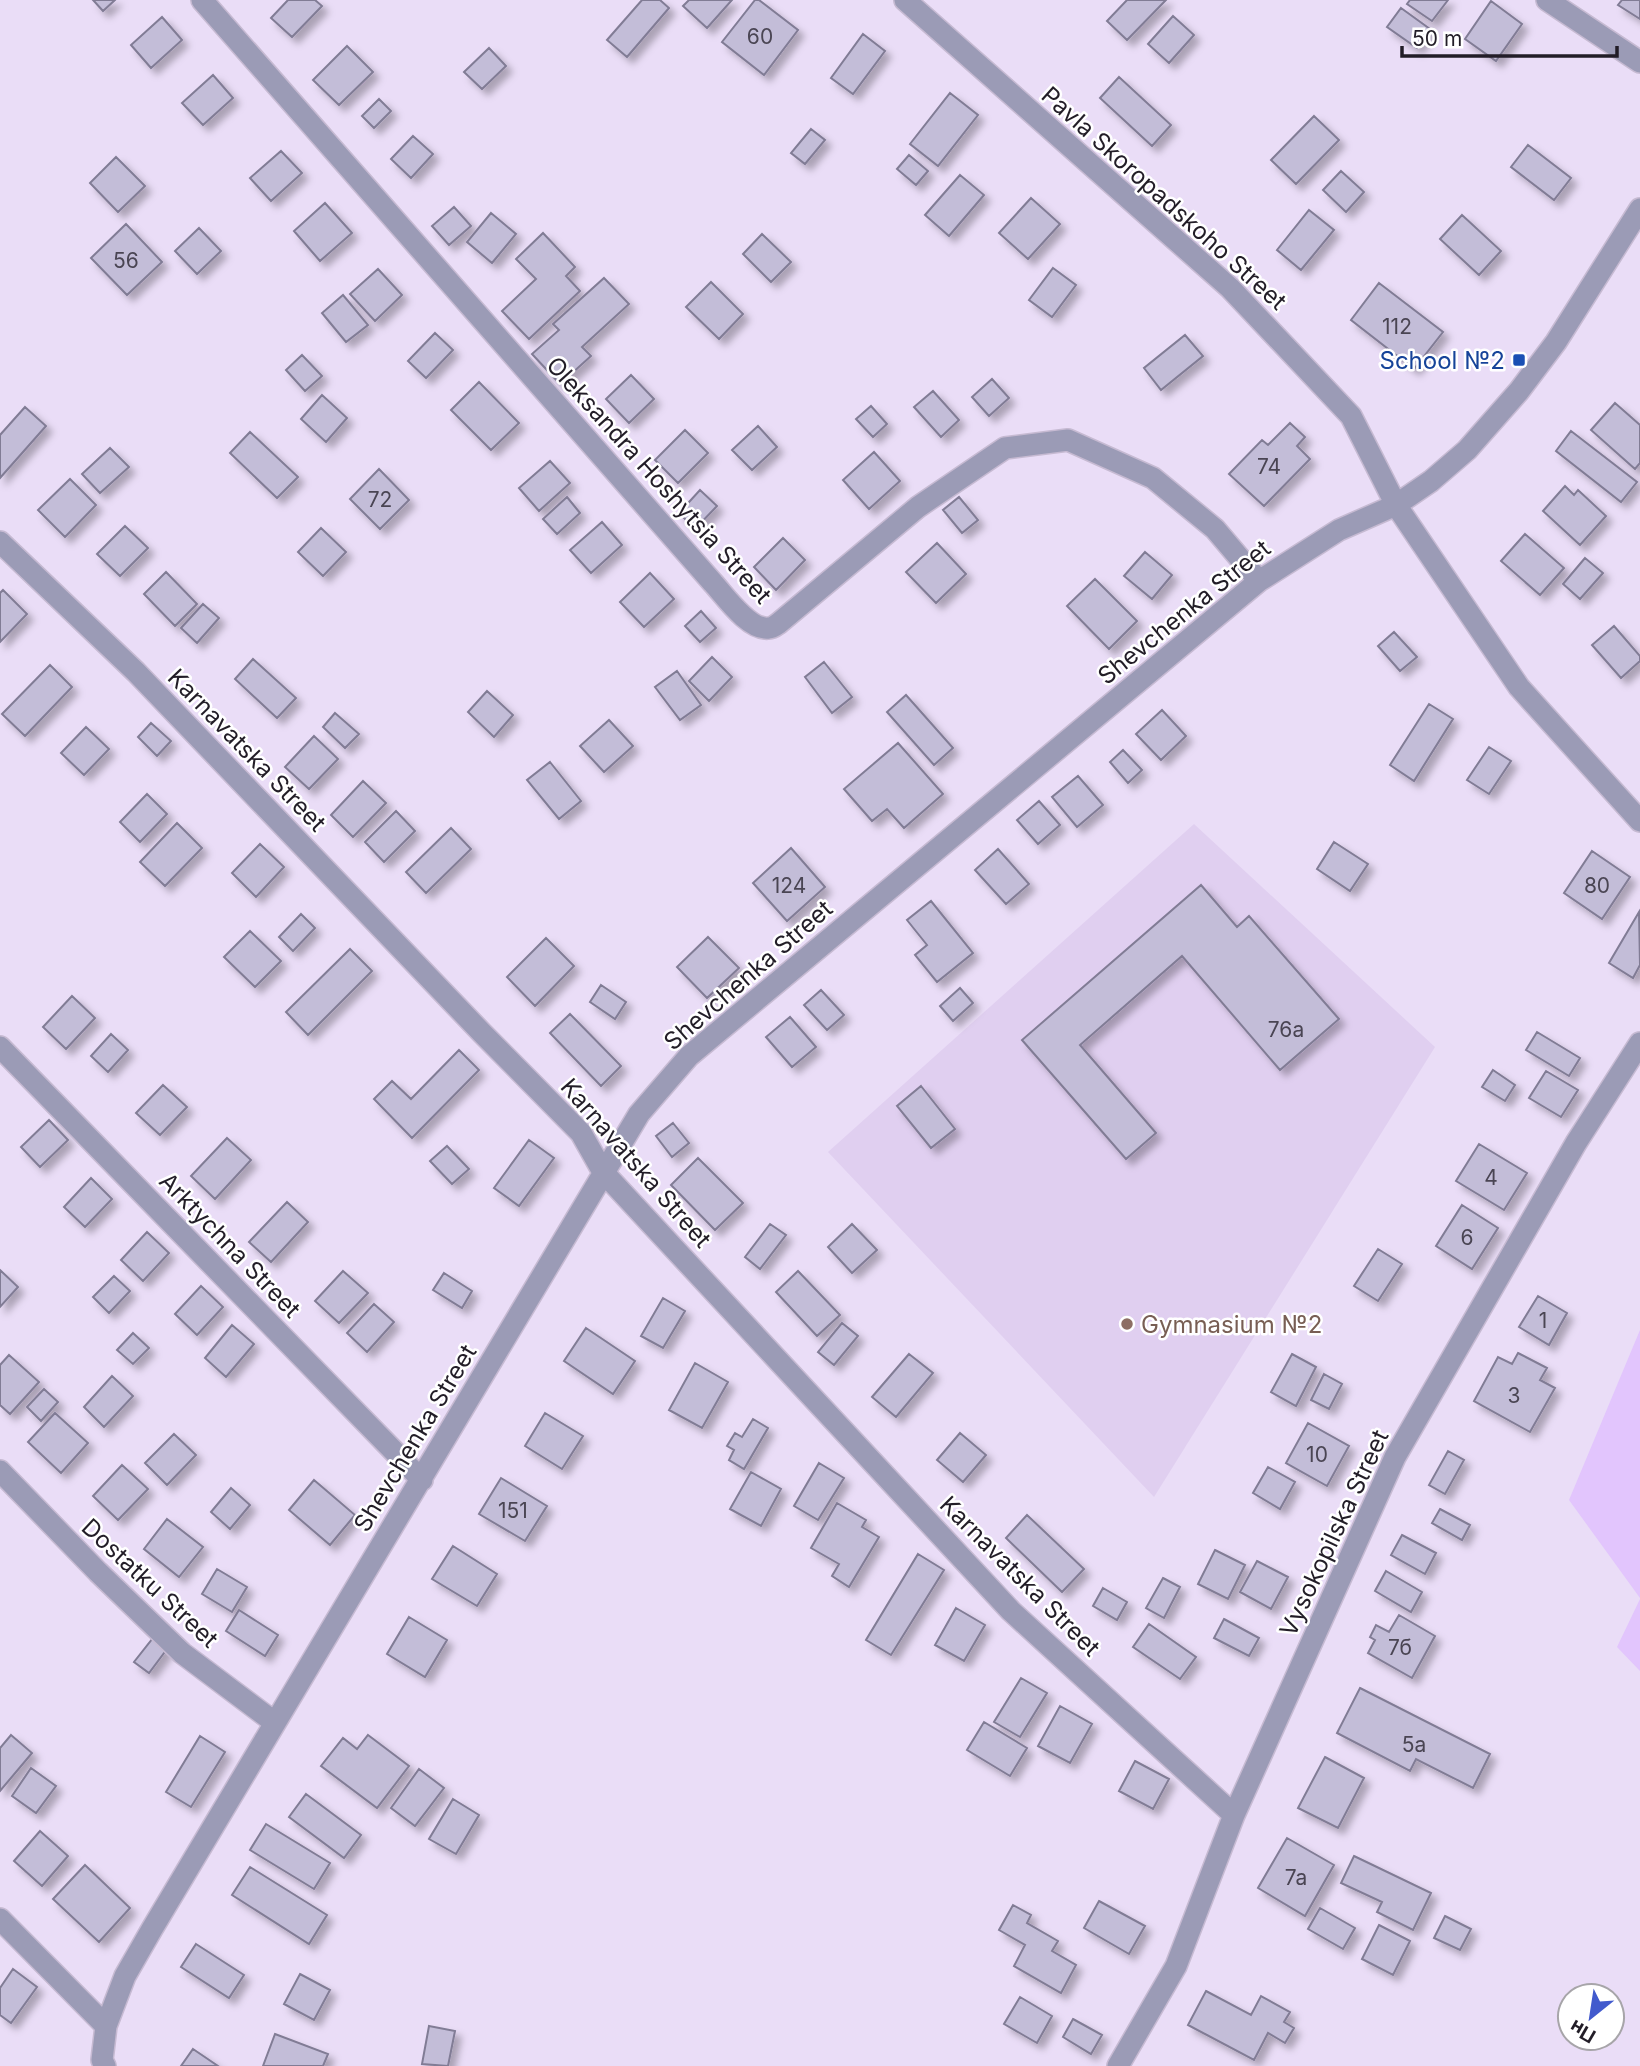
<svg xmlns="http://www.w3.org/2000/svg" width="1640" height="2066" viewBox="0 0 1640 2066" font-family="Inter,sans-serif">
<style>
.built{fill:#e0cff0}
.green{fill:#e2c5fd}
.building{fill:#c3bdd8;stroke:#817c95;stroke-width:2;filter:url(#shadow)}
.lines{fill:none;stroke-linecap:round;stroke-linejoin:round}
.minor-casing{stroke:#c6bad2;stroke-width:24}
.minor{stroke:#9b9bb6;stroke-width:21}
.transit-dot{fill:#1a4fb4;stroke:#fff;stroke-width:2.5}
.education-dot{fill:#8d6e63;stroke:#fff;stroke-width:2.5}
.labels{text-anchor:middle;dominant-baseline:central;stroke-width:5;stroke-linejoin:round;paint-order:stroke}
.number-label{font-size:21px;fill:#4a4553}
.street-label{font-size:24px;fill:#221d27;stroke:#fff}
.transit-label{font-size:24px;fill:#164399;stroke:#fff;text-anchor:end}
.education-label{font-size:24px;fill:#785e54;stroke:#fff;text-anchor:start}
</style>
<defs>
<filter id="shadow"><feDropShadow dx="6" dy="6" stdDeviation="3.5" flood-color="#0004"/></filter>
</defs>
<rect width="100%" height="100%" fill="#eaddf7"/>
<path class="built" d="M1194 824 1435 1047 1154 1497 828 1152Z"/>
<path class="green" d="M1640 1330V1598L1569 1500Z
M1640 1599V1671L1617 1647Z"/>
<path class="building" d="M93 0H115L103 11Z
M288 0H315L322 6 292 37 271 18Z
M642 0H660L669 8 627 57 607 40Z
M689 0H732L707 28 683 6Z
M755 0H759L798 30 764 75 722 42Z
M1127 0H1166L1127 40 1107 21Z
M1410 0H1448L1432 21 1407 4Z
M1622 0H1640V19L1618 5Z
M1491 1 1522 24 1496 61 1465 39Z
M1401 8 1430 29 1417 48 1387 27Z
M1173 16 1194 35 1169 63 1148 44Z
M162 17 182 40 151 68 131 45Z
M863 34 885 51 853 94 831 78Z
M347 46 373 72 339 105 313 80Z
M489 48 506 66 482 89 464 72Z
M213 75 233 98 203 125 182 103Z
M1119 77 1171 125 1152 146 1100 98Z
M950 93 978 115 938 166 910 144Z
M379 99 391 111 374 128 362 116Z
M1314 116 1339 140 1296 184 1271 160Z
M811 129 825 140 805 164 791 153Z
M413 136 433 154 411 178 391 159Z
M1528 145 1571 178 1554 200 1511 167Z
M281 151 302 173 271 201 250 178Z
M909 155 928 171 916 185 897 169Z
M116 157 145 186 118 212 90 183Z
M1341 171 1364 192 1346 212 1323 190Z
M960 175 984 195 949 236 925 215Z
M1031 198 1060 224 1028 259 999 233Z
M325 203 352 233 320 261 294 231Z
M454 207 471 226 449 245 432 226Z
M1309 210 1334 230 1301 270 1277 250Z
M491 213 516 234 492 263 467 242Z
M1462 215 1501 251 1479 275 1440 239Z
M126 224 162 262 127 295 91 258Z
M199 228 221 251 197 274 175 251Z
M543 233 575 267 566 276 580 291 529 339 502 311 536 279 516 259Z
M762 234 791 262 771 282 743 254Z
M1053 268 1076 285 1052 317 1029 300Z
M378 269 402 295 375 321 350 294Z
M604 278 629 304 582 347 591 356 560 384 532 354 559 330 553 324Z
M711 282 743 314 719 339 686 307Z
M1379 283 1443 332 1414 369 1351 320Z
M343 295 368 325 346 342 322 313Z
M435 333 453 350 426 378 408 361Z
M1185 335 1203 356 1161 390 1144 368Z
M302 355 322 376 305 391 286 370Z
M631 375 654 399 629 423 606 399Z
M992 379 1009 398 989 416 972 397Z
M479 382 519 423 491 450 451 410Z
M933 391 959 420 941 437 914 407Z
M322 395 347 418 326 442 301 419Z
M1615 403 1640 425V463L1635 469 1591 430Z
M871 406 887 424 873 437 856 419Z
M25 407 46 426 0 478V435Z
M1290 423 1305 437 1297 446 1310 459 1264 506 1229 474 1262 440 1268 445Z
M758 426 777 447 752 470 732 450Z
M685 430 708 453 678 483 655 460Z
M1571 431 1637 482 1621 502 1556 451Z
M250 432 298 477 277 498 230 453Z
M110 448 129 467 100 493 82 474Z
M874 452 900 481 869 509 843 480Z
M550 461 570 483 539 511 519 488Z
M379 469 409 500 380 529 350 499Z
M70 479 96 505 65 537 38 510Z
M1565 486 1574 495 1578 490 1606 516 1580 545 1543 511Z
M700 490 717 506 695 529 679 513Z
M567 497 580 513 557 534 543 519Z
M959 497 978 520 962 533 943 510Z
M602 522 622 545 591 573 570 550Z
M125 526 148 548 120 576 97 554Z
M321 528 346 552 323 576 298 552Z
M1525 534 1564 568 1540 595 1501 561Z
M783 538 805 560 776 590 754 567Z
M937 543 966 574 936 603 906 572Z
M1145 552 1172 575 1152 599 1124 576Z
M1585 558 1603 573 1580 599 1563 584Z
M166 572 197 604 175 626 144 594Z
M650 573 674 599 644 627 620 602Z
M1095 579 1137 621 1109 649 1067 606Z
M3 590 27 614 0 642V593Z
M203 604 219 618 197 643 181 628Z
M701 611 716 628 700 642 685 626Z
M1614 626 1640 656V661L1621 678 1592 645Z
M1394 632 1417 657 1400 671 1378 646Z
M712 657 732 677 709 701 689 681Z
M253 659 296 698 277 718 235 679Z
M824 662 852 697 832 713 805 677Z
M50 665 72 687 25 736 2 714Z
M677 671 701 705 680 720 655 687Z
M487 691 513 715 494 737 468 712Z
M906 695 953 748 934 765 887 712Z
M1429 704 1453 719 1414 781 1390 765Z
M1162 710 1186 736 1161 760 1136 734Z
M335 713 359 734 345 748 323 727Z
M609 720 633 746 604 772 580 746Z
M151 723 171 741 157 756 138 737Z
M86 727 109 749 84 775 61 753Z
M314 736 338 759 309 789 285 767Z
M898 743 943 794 904 828 887 809 872 821 844 789Z
M1489 747 1511 761 1489 794 1467 780Z
M1123 750 1142 770 1128 783 1110 762Z
M550 762 581 801 559 819 527 780Z
M1078 776 1103 805 1077 827 1052 797Z
M363 781 386 803 353 837 331 815Z
M147 794 167 814 140 842 120 822Z
M1039 801 1060 825 1038 844 1017 820Z
M396 811 415 831 384 862 365 842Z
M177 823 202 848 165 886 140 862Z
M451 828 471 849 426 893 406 872Z
M1334 842 1368 864 1350 891 1317 869Z
M260 844 284 867 256 897 232 873Z
M791 848 825 887 787 921 753 883Z
M998 849 1029 884 1006 904 975 870Z
M1592 851 1630 877 1602 919 1564 893Z
M1201 885 1237 927 1249 916 1339 1019 1280 1070 1182 956 1080 1045 1156 1133 1126 1159 1022 1040Z
M931 901 973 953 937 982 915 955 927 945 907 920Z
M1639 912 1640 965 1633 978 1609 963Z
M301 914 315 928 293 951 279 937Z
M250 931 281 961 255 987 224 957Z
M708 937 739 968 707 998 677 967Z
M546 938 574 966 535 1006 507 977Z
M350 949 372 971 308 1035 286 1012Z
M601 985 626 1002 615 1019 590 1002Z
M960 988 973 1003 953 1021 940 1006Z
M821 990 844 1015 827 1030 804 1005Z
M72 996 95 1018 66 1049 43 1027Z
M570 1014 621 1066 601 1086 550 1033Z
M790 1017 816 1047 792 1067 766 1037Z
M1537 1032 1580 1058 1569 1076 1526 1050Z
M111 1034 128 1050 108 1072 91 1056Z
M459 1050 479 1070 412 1138 374 1099 392 1081 411 1099Z
M1493 1070 1515 1085 1505 1101 1482 1087Z
M1546 1071 1578 1090 1561 1117 1529 1098Z
M163 1085 187 1107 160 1135 136 1113Z
M921 1086 955 1129 931 1148 897 1106Z
M49 1120 68 1140 40 1167 21 1147Z
M673 1123 689 1143 672 1157 656 1136Z
M227 1138 251 1160 215 1199 191 1176Z
M529 1140 554 1158 519 1206 494 1188Z
M1479 1144 1527 1173 1504 1210 1456 1181Z
M447 1146 469 1169 452 1184 430 1161Z
M698 1158 743 1203 715 1230 671 1185Z
M91 1178 112 1199 85 1227 64 1207Z
M287 1202 308 1222 271 1262 249 1242Z
M1462 1205 1498 1228 1472 1269 1436 1246Z
M770 1224 786 1235 760 1269 745 1257Z
M852 1224 877 1250 852 1273 828 1247Z
M147 1232 169 1253 143 1281 121 1260Z
M1378 1249 1402 1264 1378 1301 1354 1286Z
M0 1270 18 1287 0 1307Z
M343 1271 368 1293 339 1323 315 1301Z
M798 1271 840 1315 817 1336 776 1292Z
M444 1273 472 1291 462 1308 433 1290Z
M114 1276 130 1291 109 1313 93 1297Z
M201 1286 223 1307 197 1335 175 1314Z
M1538 1296 1567 1313 1549 1345 1519 1327Z
M663 1298 685 1311 663 1348 641 1336Z
M374 1304 394 1322 367 1352 347 1333Z
M842 1323 858 1336 834 1365 818 1352Z
M232 1325 254 1344 226 1377 205 1358Z
M586 1328 635 1361 613 1394 564 1361Z
M133 1333 149 1348 133 1364 117 1350Z
M1518 1353 1547 1368 1540 1380 1555 1388 1530 1432 1474 1401 1498 1357 1512 1364Z
M909 1354 933 1373 896 1417 872 1397Z
M1292 1354 1316 1367 1296 1406 1271 1392Z
M9 1355 39 1382 10 1414 0 1405V1365Z
M695 1363 728 1382 702 1428 669 1410Z
M1324 1374 1342 1384 1329 1409 1311 1400Z
M112 1376 133 1396 104 1427 84 1407Z
M44 1389 58 1402 41 1421 27 1407Z
M55 1413 88 1443 61 1473 28 1442Z
M545 1413 583 1436 562 1469 525 1446Z
M753 1419 768 1428 744 1469 729 1460 734 1450 727 1446 735 1433 742 1437Z
M1308 1423 1349 1446 1327 1486 1286 1463Z
M960 1433 986 1455 963 1482 937 1460Z
M174 1434 196 1455 167 1485 145 1463Z
M1448 1451 1464 1460 1445 1494 1429 1485Z
M819 1463 844 1478 818 1520 794 1506Z
M122 1465 148 1489 118 1520 93 1496Z
M1268 1467 1295 1482 1280 1509 1253 1493Z
M751 1472 781 1489 761 1526 730 1509Z
M501 1478 547 1506 525 1541 479 1514Z
M314 1480 355 1515 330 1545 289 1510Z
M231 1488 250 1505 230 1529 211 1512Z
M837 1503 866 1520 862 1527 879 1537 849 1587 832 1576 839 1564 811 1548Z
M1440 1509 1470 1525 1462 1540 1432 1523Z
M1027 1515 1084 1569 1062 1592 1006 1538Z
M167 1519 203 1547 179 1577 144 1549Z
M1402 1535 1436 1553 1425 1574 1391 1555Z
M453 1546 497 1574 477 1606 432 1579Z
M1215 1550 1245 1565 1228 1599 1198 1584Z
M918 1554 944 1570 891 1655 866 1640Z
M1257 1561 1288 1577 1271 1609 1240 1592Z
M217 1569 247 1587 232 1612 202 1594Z
M1386 1571 1422 1592 1411 1612 1375 1591Z
M1163 1578 1180 1587 1164 1618 1146 1608Z
M1103 1588 1127 1602 1117 1620 1093 1606Z
M956 1608 985 1625 964 1661 935 1645Z
M239 1610 278 1635 265 1656 226 1631Z
M1399 1615 1435 1636 1412 1678 1368 1653 1375 1640 1370 1637 1376 1625 1389 1632Z
M409 1617 447 1640 425 1677 387 1654Z
M1224 1619 1259 1638 1249 1656 1214 1638Z
M1149 1624 1196 1657 1180 1679 1133 1647Z
M153 1638 167 1649 149 1673 134 1662Z
M1021 1678 1047 1693 1020 1737 994 1722Z
M1360 1688 1490 1754 1473 1788 1416 1759 1410 1771 1337 1733Z
M1060 1706 1092 1724 1070 1763 1038 1746Z
M984 1722 1027 1748 1010 1776 967 1750Z
M11 1735 32 1753 0 1791V1748Z
M368 1735 409 1766 377 1808 321 1766 343 1738 357 1749Z
M200 1736 225 1752 191 1807 166 1792Z
M1325 1757 1364 1778 1338 1828 1298 1808Z
M1135 1761 1169 1779 1153 1809 1119 1791Z
M31 1768 56 1786 36 1813 12 1796Z
M419 1769 444 1788 415 1826 391 1808Z
M306 1794 361 1835 344 1858 289 1817Z
M453 1799 479 1815 456 1854 429 1839Z
M266 1824 330 1863 314 1889 250 1850Z
M40 1831 68 1856 42 1886 14 1861Z
M1287 1838 1334 1865 1305 1916 1258 1888Z
M1354 1856 1431 1893 1413 1930 1377 1912 1382 1902 1341 1883Z
M85 1865 130 1908 99 1942 53 1899Z
M250 1867 327 1915 309 1944 232 1895Z
M1099 1901 1145 1926 1129 1954 1084 1928Z
M1013 1905 1031 1915 1027 1923 1058 1941 1052 1951 1076 1965 1061 1993 1014 1966 1025 1945 999 1930Z
M1320 1908 1355 1928 1343 1949 1308 1929Z
M1445 1916 1471 1929 1460 1950 1434 1938Z
M1379 1925 1410 1941 1393 1975 1362 1959Z
M196 1944 244 1975 229 1998 181 1967Z
M13 1969 37 1987 11 2023 0 2015V1988Z
M300 1974 330 1990 314 2020 284 2004Z
M1206 1991 1251 2015 1261 1996 1290 2012 1284 2022 1294 2028 1285 2043 1268 2033 1254 2060 1188 2025Z
M1020 1997 1052 2016 1037 2043 1004 2024Z
M1073 2019 1102 2035 1091 2054 1063 2037Z
M429 2026 455 2031 448 2066 422 2064Z
M275 2034 328 2054 323 2066H263Z
M193 2049 218 2066H181Z"/>
<g class="lines">
<defs>
<path id="minor" d="M202 0 713 583C725 596 749 631 769 628 773 628 776 625 779 623L918 507 1005 448 1068 440 1153 478 1215 529 1259 581
M905 0 1230 288 1351 416 1396 505 1519 687 1640 821
M1547 0 1640 62
M0 542 136 672 482 1033 581 1133 603 1172 1011 1611 1234 1815
M0 1047 422 1480
M0 1471 98 1572 182 1653 274 1722
M0 1919 106 2026
M105 2066 102 2060 106 2026 125 1976 152 1929 639 1114 689 1056 1259 581 1339 530 1396 505 1431 481 1467 450 1519 391 1556 342 1640 209
M1118 2066 1176 1966 1234 1815 1395 1457 1576 1143 1640 1043"/>
</defs>
<use href="#minor" class="minor-casing"/>
<use href="#minor" class="minor"/>
</g>
<rect class="transit-dot" x="1512" y="353" width="14" height="14" rx="3.5"/>
<circle class="education-dot" cx="1127" cy="1324" r="7"/>
<g class="labels">
<g class="number-label">
<text x="760" y="36">60</text>
<text x="126" y="260">56</text>
<text x="1397" y="326">112</text>
<text x="1269" y="466">74</text>
<text x="380" y="499">72</text>
<text x="789" y="885">124</text>
<text x="1597" y="885">80</text>
<text x="1286" y="1029">76а</text>
<text x="1491" y="1177">4</text>
<text x="1467" y="1237">6</text>
<text x="1543" y="1320">1</text>
<text x="1514" y="1395">3</text>
<text x="1317" y="1454">10</text>
<text x="513" y="1510">151</text>
<text x="1400" y="1647">7б</text>
<text x="1414" y="1744">5а</text>
<text x="1296" y="1877">7а</text>
</g>
<g class="street-label">
<text transform="translate(1164 198) rotate(42)">Pavla Skoropadskoho Street</text>
<text transform="translate(659 480) rotate(48)">Oleksandra Hoshytsia Street</text>
<text transform="translate(1184 612) rotate(-39)">Shevchenka Street</text>
<text transform="translate(247 750) rotate(46)">Karnavatska Street</text>
<text transform="translate(748 975) rotate(-41)">Shevchenka Street</text>
<text transform="translate(636 1163) rotate(49)">Karnavatska Street</text>
<text transform="translate(230 1245) rotate(46)">Arktychna Street</text>
<text transform="translate(415 1438) rotate(-59)">Shevchenka Street</text>
<text transform="translate(1334 1533) rotate(-65)">Vysokopilska Street</text>
<text transform="translate(1020 1576) rotate(45)">Karnavatska Street</text>
<text transform="translate(150 1583) rotate(43)">Dostatku Street</text>
</g>
<g class="transit-label">
<text x="1505" y="360">School №2</text>
</g>
<g class="education-label">
<text x="1141" y="1324">Gymnasium №2</text>
</g>
</g>
<g transform="translate(1591 2017) rotate(210)"><circle r="33" fill="#ffffff" stroke="#a7a5a9" stroke-width="2"/>
<path d="M0-5L12 26L0 18L-12 26Z" fill="#425acd"/>
<text y="-10" font-size="19" font-weight="bold" text-anchor="middle" fill="#221d27">Пн</text>
</g>
<path d="M1402 46v10h215v-10" fill="none" stroke="#221d27" stroke-width="3.5"/>
<text x="1412" y="46" font-size="21" fill="#221d27" stroke="#ffffff" stroke-width="5" paint-order="stroke">50 m</text>
</svg>
